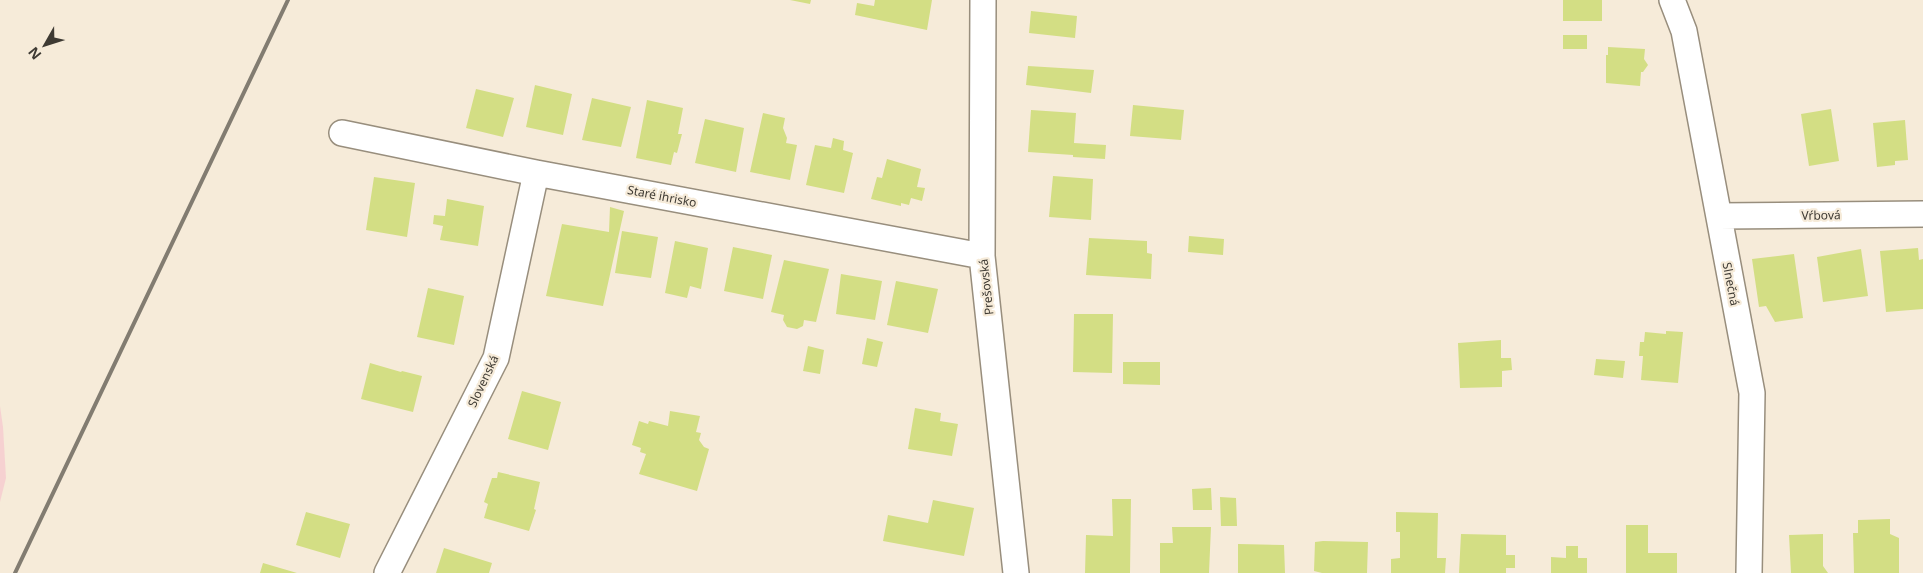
<svg xmlns="http://www.w3.org/2000/svg" width="1923" height="573" viewBox="0 0 1923 573" font-family="'Noto Sans',sans-serif">
<style>
.green{fill:#f6d1d1}
.building{fill:#d3de84}
.lines{fill:none;stroke-linecap:round;stroke-linejoin:round}
.minor-casing{stroke:#988e7d;stroke-width:28}
.minor{stroke:#fff;stroke-width:25}
.rail{stroke:#827c71;stroke-width:4}
.labels{text-anchor:middle;dominant-baseline:central;stroke-width:4.5;stroke-linejoin:round;paint-order:stroke}
.street-label{font-size:12px;fill:#3e3a33;stroke:#f6ebd9}
</style>
<rect width="100%" height="100%" fill="#f6ebd9"/>
<path class="green" d="M0 406 3 427 6 478 0 502Z"/>
<path class="building" d="M790 0H811L810 4Z
M875 0H932L927 30 855 15 857 3 874 6Z
M1563 0H1602V21H1563Z
M1031 11 1077 16 1075 38 1029 33Z
M1563 35H1587V49H1563Z
M1608 47 1645 49 1644 59 1648 65 1643 72H1641L1640 86 1606 83V55H1608Z
M1028 66 1094 70 1091 93 1026 85Z
M535 85 572 94 563 135 526 127Z
M476 89 514 98 503 137 466 128Z
M592 98 631 107 621 147 582 140Z
M647 100 683 108 678 134H682L677 153 674 152 671 165 636 158Z
M1133 105 1184 110 1181 140 1130 136Z
M1831 109 1839 161 1809 166 1801 114Z
M1031 110 1076 113 1074 143 1106 145 1105 159 1073 157V155L1028 152Z
M763 113 785 118 783 128 787 138 786 143 797 145 790 180 750 172Z
M705 119 744 128 736 172 695 163Z
M1905 120 1908 160 1895 161V165L1877 167 1873 123Z
M833 138 844 141 843 150 853 153 844 193 806 185 815 145 831 148Z
M887 159 921 169 917 187 925 188 922 201 911 198 909 205 901 203V206L871 199 877 177 882 178Z
M1053 176 1093 179 1091 220 1049 217Z
M374 177 415 183 407 237 366 230Z
M447 199 484 206 478 246 440 240 443 226 433 224 434 215 445 216Z
M610 207 624 211 603 306 546 296 562 224 609 232Z
M622 231 658 237 651 278 615 273Z
M1189 236 1224 239 1223 255 1188 252Z
M1089 238 1147 241V253L1152 254 1151 279 1086 275Z
M675 241 708 248 701 289 690 286 687 298 665 293Z
M733 247 772 255 763 299 724 291Z
M1918 248 1919 260 1923 259V309L1886 312 1880 251Z
M1861 249 1868 296 1823 302 1817 257Z
M1794 254 1803 318 1775 322 1766 306 1759 307 1752 259Z
M784 260 829 269 816 322 804 320 803 326 797 329 787 327 783 320 784 315 771 312Z
M841 274 882 281 875 320 836 314Z
M896 281 938 289 928 333 887 325Z
M428 288 464 296 454 345 417 337Z
M1074 314H1113L1112 373 1073 372Z
M1666 331 1683 332 1678 383 1641 380 1643 356H1639L1640 342H1644L1645 332 1666 334Z
M867 338 883 342 877 367 862 364Z
M1501 340V358H1511L1512 370 1502 371V387L1460 388 1458 343Z
M808 346 824 350 820 374 803 371Z
M1596 359 1625 361 1623 378 1594 375Z
M1123 362H1160V385L1123 384Z
M370 363 401 372 402 371 422 376 413 412 361 399Z
M522 391 561 402 548 450 508 439Z
M915 408 941 413 940 421 958 424 952 456 908 449Z
M670 411 700 416 696 432 701 433 699 440 704 447 709 449 697 491 639 474 646 454 640 452 641 448 632 445 639 421 648 424 649 421 668 426Z
M498 472 540 482 534 509 536 510 529 531 484 518 488 504 484 502 492 478H497Z
M1211 488 1212 510H1193L1192 489Z
M1220 497 1236 498 1237 526H1221Z
M1112 499H1131L1130 573H1085L1086 535 1113 536Z
M933 500 974 508 964 556 883 541 888 515 928 523Z
M306 512 350 524 340 558 296 545Z
M1396 512 1438 513 1437 558H1446L1445 573H1391V559L1400 558V532H1396Z
M1890 519V534L1899 538V573H1854L1853 533H1858V520Z
M1626 525H1648V553H1677V573H1626Z
M1172 527H1211L1209 573H1160V543H1173Z
M1461 534 1506 535V555H1515V568H1506V573H1459Z
M1823 534V566L1828 573H1791L1789 535Z
M1323 541 1368 542 1367 573H1322L1314 571 1315 542Z
M1238 544 1284 545 1285 573H1238Z
M1566 546H1578V558H1587V573H1551V557L1566 558Z
M444 548 492 563 489 573H436Z
M263 563 297 573H260Z"/>
<g class="lines">
<defs>
<path id="minor" d="M983 0 982 256 1016 573
M1672 0 1684 31 1752 393 1749 573
M342 133 536 173 982 256
M1719 216 1923 214
M387 573 496 358 536 173"/>
</defs>
<use href="#minor" class="minor-casing"/>
<use href="#minor" class="minor"/>
<path class="rail" d="M15 573 288 0"/>
</g>
<g class="labels">
<g class="street-label">
<text transform="translate(662 196) rotate(11)">Staré ihrisko</text>
<text transform="translate(1821 215) rotate(-1)">Vŕbová</text>
<text transform="translate(1731 284) rotate(79)">Slnečná</text>
<text transform="translate(986 287) rotate(-96)">Prešovská</text>
<text transform="translate(483 381) rotate(-65)">Slovenská</text>
</g>
</g>
<g transform="translate(45 45) rotate(231)" stroke="#f6ebd9" stroke-width="4" paint-order="stroke">
<path d="M0-4L9 19L0 12L-9 19Z" fill="#3e3a33"/>
<text y="-8" font-size="14" font-weight="bold" text-anchor="middle" fill="#3e3a33">N</text>
</g>
</svg>
